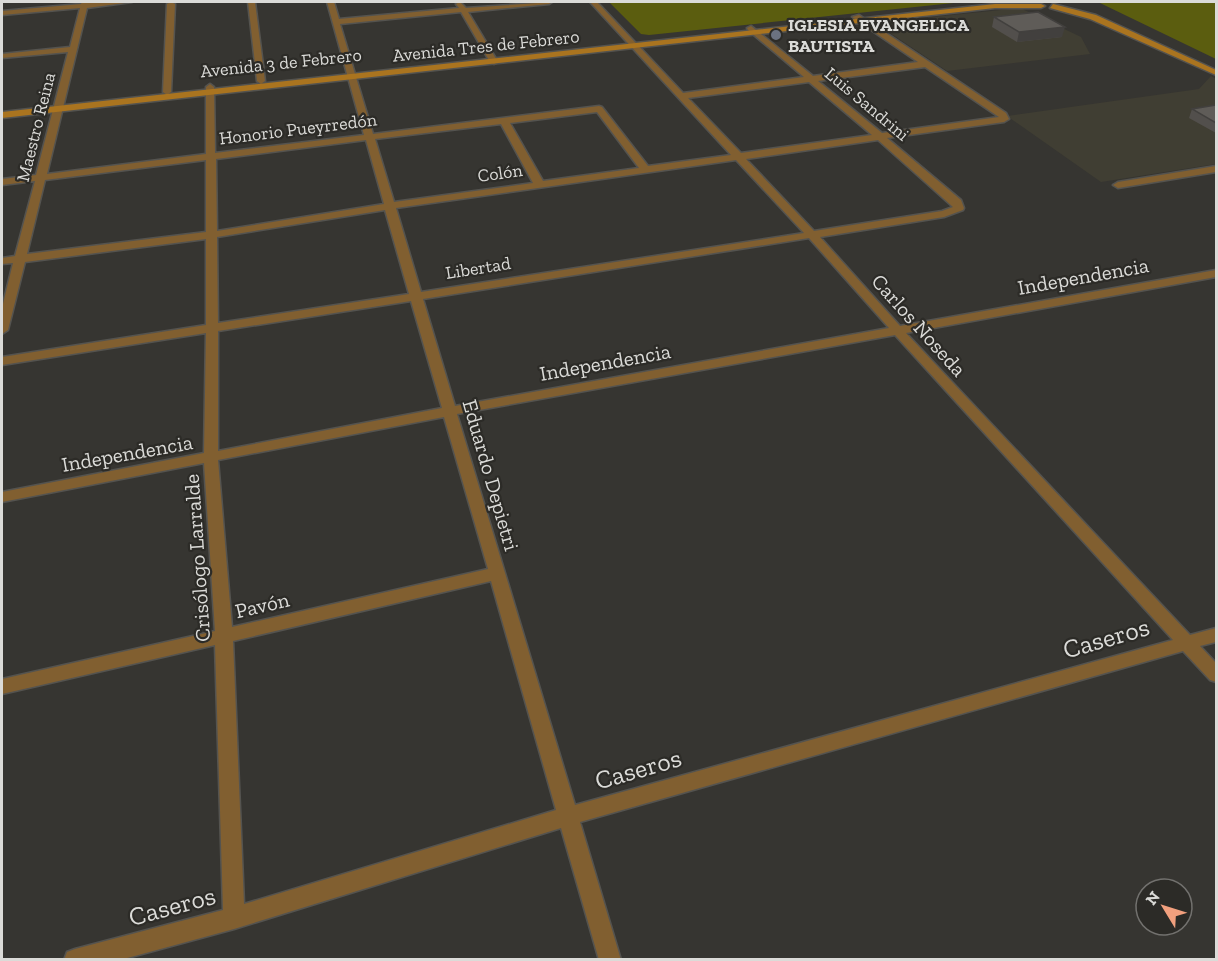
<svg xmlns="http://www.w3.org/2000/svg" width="1218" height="961" viewBox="0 0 1218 961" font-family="'Zilla Slab',serif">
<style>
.built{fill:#403e33}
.green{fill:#5b5d0f}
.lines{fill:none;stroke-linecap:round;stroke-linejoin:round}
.street-casing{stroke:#54534f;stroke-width:3}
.secondary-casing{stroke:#54534f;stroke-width:3}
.street{fill:#815f30;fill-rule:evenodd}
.secondary{fill:#aa741f;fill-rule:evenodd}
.wall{fill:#524f4c}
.shaded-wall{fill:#42403e}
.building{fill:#5f5c58;stroke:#42403e;stroke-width:1.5}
.worship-dot{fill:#6b7280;stroke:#2c2b27;stroke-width:2}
.labels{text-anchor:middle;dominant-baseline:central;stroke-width:4.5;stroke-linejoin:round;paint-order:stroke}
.far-poi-label{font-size:18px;font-weight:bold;fill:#dbdbd8;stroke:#2c2b27;text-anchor:start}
.far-street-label{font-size:18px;fill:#dbdbd8;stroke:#2c2b27}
.street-label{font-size:21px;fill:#dbdbd8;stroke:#2c2b27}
.near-street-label{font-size:26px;fill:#dbdbd8;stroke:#2c2b27}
</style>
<rect width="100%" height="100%" fill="#363531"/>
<path class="built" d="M1020 8 1081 37 1090 54 947 71 875 23Z
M1211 76 1216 79V164L1101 182 1007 116 1199 89Z"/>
<path class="green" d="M609 2H963L649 35 641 34Z
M1098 2H1216V59L1100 3Z"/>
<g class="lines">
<defs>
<path id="street" d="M82 2H132L87 8 47 174 206 154V87L210 84 214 87 215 153 364 135 327 2H334L339 19 459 8 456 4 460 2 466 8 552 2 549 4 468 12 498 62 494 64 490 62 461 12 340 24 373 134 599 106 602 107 648 166 731 155 590 2H597L683 93 804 77 748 30 747 28 751 26 813 76 918 62 852 17 859 15 1006 113 1009 119 1004 122 887 138 961 200 964 208 963 210 944 217 820 237 900 326 1216 270V277L906 333 1190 635 1216 628V642L1200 646 1216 663V682L1210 680 1183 651 580 822 621 960H599L561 828 234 929 120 960H64L67 952 75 949 223 910 215 645 2 694V679L215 631 204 463 2 502V492L204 453 206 333 2 365V357L206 325V239L25 262 8 330 2 334V308L13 263 2 264V258L15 256 35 181 2 185V179L36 175 68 52 2 58V54L70 47 80 8 2 15V11L81 4ZM925 67 999 117 882 133 818 81ZM809 82 872 135 741 153 688 98ZM597 112 639 168 543 181 510 123ZM501 124 533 183 394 202 375 139ZM366 140 384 204 217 231 216 159ZM878 140 953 207 942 211 814 231 746 159ZM206 160V232L27 254 45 180ZM736 160 804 233 421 292 396 208ZM385 210 409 294 218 323 217 237ZM809 238 889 328 455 406 423 299ZM411 301 442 408 218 451V331ZM895 335 1173 640 575 805 457 414ZM444 417 488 569 232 627 218 460ZM491 581 556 810 244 904 233 641Z
M171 2 175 4 171 92 167 95 163 92 167 4Z
M248 2H255L265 81 261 84 257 81Z
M1216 166V172L1118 188 1113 185 1118 182Z"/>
<path id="secondary" d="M995 4H1041L1045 6 1041 8H995L2 118V112Z
M1053 4 1096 15 1216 70V75L1090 19 1050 8Z"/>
</defs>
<use href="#street" class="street-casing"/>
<use href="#secondary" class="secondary-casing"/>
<use href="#street" class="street"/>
<use href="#secondary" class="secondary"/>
</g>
<path class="wall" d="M994 17 1062 37 1017 42 992 27Z
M1216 105V133L1189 118 1192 109Z"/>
<path class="shaded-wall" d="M1065 27 1062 37 1017 42 1019 32Z"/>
<path class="building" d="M1038 12 1065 27 1019 32 994 17Z
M1216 105V123L1192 109Z"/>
<circle class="worship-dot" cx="776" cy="35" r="6"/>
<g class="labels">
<g class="far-poi-label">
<text x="788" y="25">IGLESIA EVANGELICA<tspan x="788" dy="21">BAUTISTA</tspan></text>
</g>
<g class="far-street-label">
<text transform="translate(486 46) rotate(-6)">Avenida Tres de Febrero</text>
<text transform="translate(281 63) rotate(-6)">Avenida 3 de Febrero</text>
<text transform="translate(867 104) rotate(40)">Luis Sandrini</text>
<text transform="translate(36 127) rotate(-76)">Maestro Reina</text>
<text transform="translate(298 129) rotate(-7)">Honorio Pueyrredón</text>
<text transform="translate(500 173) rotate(-8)">Colón</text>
<text transform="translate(478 268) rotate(-9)">Libertad</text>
</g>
<g class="street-label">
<text transform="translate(1083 276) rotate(-10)">Independencia</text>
<text transform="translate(919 325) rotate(48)">Carlos Noseda</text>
<text transform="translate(605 362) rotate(-10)">Independencia</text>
<text transform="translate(127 453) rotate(-10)">Independencia</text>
<text transform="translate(491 475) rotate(74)">Eduardo Depietri</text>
<text transform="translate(197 558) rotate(-94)">Crisólogo Larralde</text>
<text transform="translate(262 605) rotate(-13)">Pavón</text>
</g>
<g class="near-street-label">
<text transform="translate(1106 638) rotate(-16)">Caseros</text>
<text transform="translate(638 769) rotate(-16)">Caseros</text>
<text transform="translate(172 906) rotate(-15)">Caseros</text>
</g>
</g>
<rect width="1218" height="961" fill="none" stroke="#dbdbd8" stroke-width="6"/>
<g transform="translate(1164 907) rotate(308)"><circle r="28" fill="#2c2b27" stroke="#72716e" stroke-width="1.5"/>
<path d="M0-4.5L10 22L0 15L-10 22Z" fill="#f2a07e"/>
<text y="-9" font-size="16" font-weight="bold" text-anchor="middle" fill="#dbdbd8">N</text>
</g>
</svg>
